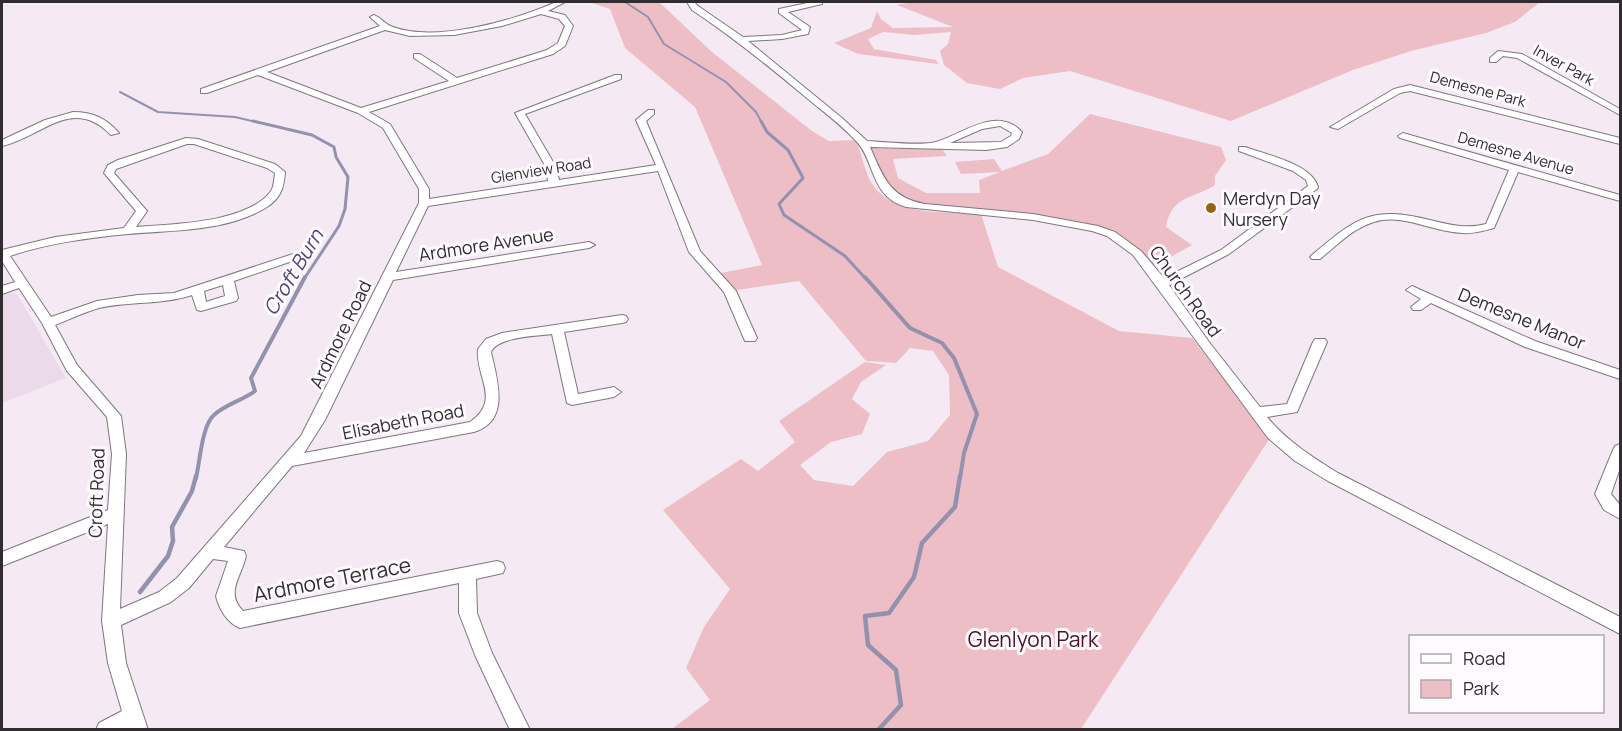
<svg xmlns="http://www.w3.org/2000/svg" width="1622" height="731" viewBox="0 0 1622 731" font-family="Manrope,sans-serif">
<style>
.built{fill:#ebdbea}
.green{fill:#eebec7}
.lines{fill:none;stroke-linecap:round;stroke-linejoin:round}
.stream-far3{stroke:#9392ae;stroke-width:2}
.stream-far2{stroke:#9392ae;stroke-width:3}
.stream-far1{stroke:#9392ae;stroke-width:4}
.stream{stroke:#9392ae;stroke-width:4.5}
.minor-casing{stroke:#7f767f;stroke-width:2}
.minor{fill:#fff;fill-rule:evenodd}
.poi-dot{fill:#98601b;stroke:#fefafe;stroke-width:2}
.labels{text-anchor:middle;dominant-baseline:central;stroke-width:6;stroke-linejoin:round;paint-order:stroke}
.far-street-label{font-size:15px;fill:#302c2f;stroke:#fefafe}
.poi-label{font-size:18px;fill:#302c2f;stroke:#fefafe;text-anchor:start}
.street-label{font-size:18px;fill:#302c2f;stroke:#fefafe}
.water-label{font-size:20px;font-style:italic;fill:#4a457a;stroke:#fefafe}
.near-street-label{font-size:21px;fill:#302c2f;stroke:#fefafe}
.near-park-label{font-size:21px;fill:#4b1223;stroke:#fefafe}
</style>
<rect width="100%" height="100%" fill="#f5eaf4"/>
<path class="built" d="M14 293 17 294 66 378 2 403V294Z"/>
<path class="green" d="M589 2H659L712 52 812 131 829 141 856 140C862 154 865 176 875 188 900 217 946 211 981 214L998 267 1119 331 1192 338 1270 438 1081 729H672L710 700 686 668 704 627 730 589 663 510 741 459 758 471 795 442 779 421 865 362 886 365 861 382 852 399 870 414 862 434 831 442 800 465 814 480 853 486 887 452 928 441 950 415 949 375 933 351 910 348 896 363 866 361 799 281 730 291 716 274 762 265 695 107 625 48 610 9Z
M912 2H1540L1515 22 1486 33 1411 51 1353 70 1231 121 1070 71 1023 78 1000 89 967 83 944 65 940 51 948 44 951 32 914 35 883 32 868 39 874 49 936 60 939 64 858 54 834 43 871 28 877 11 881 19 893 28 953 27 897 5Z
M1090 114 1221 147 1226 160 1215 176V185C1194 199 1171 195 1166 227L1192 245 1154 266 1114 230 1052 218 977 208 916 204 901 200 881 177 870 148 942 149 947 156 893 159 898 178 926 193H980L979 180 1000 172 961 174 955 162 994 159 1002 171 1048 154Z"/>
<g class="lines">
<path class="stream-far3" d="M625 2 648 17 664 44 726 82 756 112 762 123
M120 92 158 112 235 117 260 123"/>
<path class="stream-far2" d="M253 121 312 135 334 147 336 157 348 177 345 209 339 226 304 279
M761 121 767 132 788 150 803 178 779 204 784 215 845 256 866 279"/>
<path class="stream-far1" d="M865 277 910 328 942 343 954 358 977 414 964 453 960 478
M196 478C200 461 202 425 214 415 224 405 243 400 255 391L251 378 305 277"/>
<path class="stream" d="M140 592 168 556 173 541 172 527 192 491 196 476
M878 730 901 705 896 670 868 645 865 616 889 613 914 577 922 543 955 507 960 476"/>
<defs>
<path id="minor" d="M556 2H565L548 11 565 15 573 26 565 46 553 54 369 112 390 124 429 189V199L548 181 546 167 515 113 615 75H621V79L525 114 556 167 559 180 656 165 636 120 648 110H654V114L646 121 700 251 736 291 757 338 755 341H745L724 292 689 252 658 171 428 206 396 272 589 242 595 245 589 248 393 280 325 420 304 453 470 422C502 400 475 377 478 349L486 339 502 333 622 315 626 316 628 319 626 322 622 323 564 332 578 394 614 387 621 392 614 397 572 405 567 403 552 334C536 336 497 337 491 352 497 379 511 421 474 432L292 466 224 547 244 551 246 556C241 578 225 592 243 611L497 561 503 563 505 568 503 573 476 579 477 613 492 653 530 730H510L475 655 459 613V583L240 628C227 623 219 609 216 596L228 561 213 559 189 588 171 602 121 625 126 663 148 730H96L99 723 122 711 108 663 102 621 108 524 2 566V552L108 510 112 454 107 417 67 371 42 323 19 288 2 294V286L15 282 2 261V250L55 237 124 228 136 211 104 173 108 165 118 160 186 138 198 139 275 164 285 172C284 187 281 198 267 207 227 232 173 230 128 234 88 238 48 243 10 256L51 317 97 301 138 295 174 293 293 254H301L303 256 301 258 234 281 238 298 236 301 201 311 197 310 192 295C162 305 130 301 99 308 85 312 70 319 55 325L77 365 121 416 126 454 120 609 159 592 177 578 301 436 419 203V189L383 128 358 113 258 75 207 93H201V89L380 26 370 17 374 15C381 18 386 25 393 27 436 43 516 20 556 2ZM541 14 559 19 565 26 558 43 547 50 457 78 420 54H414V58L449 81 361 108 267 72 385 30 410 36 454 35 502 26ZM187 144H194L267 168 275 173C274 179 274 187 271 191 248 223 173 224 136 227L147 211 114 173 116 169ZM223 285 225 296 206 302 204 291Z
M687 2H694L698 6 743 37 782 35 802 30 779 13V9L812 2H822V4L788 12 810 27 808 34 782 39 748 41 842 118 867 141C884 142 922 146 936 142 963 134 997 105 1022 132L1019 139 1007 147 986 150 870 147C883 177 890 198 925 204L1033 214 1098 226 1115 232 1141 251 1164 278 1221 250 1308 186 1306 180 1293 171 1239 151V147H1245C1267 155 1312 164 1318 187L1317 189 1229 254 1169 285 1209 342 1260 407 1287 404 1313 342 1315 339H1325L1327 342 1297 412 1267 417C1287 441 1312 457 1338 473L1620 617V634L1328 481 1295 461 1268 438 1133 255 1107 236 1092 231 1033 220 906 207C871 197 875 163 858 143 842 125 821 110 802 94 766 64 731 36 692 10ZM1000 126 1012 133 1011 136 1001 142 950 143 982 129Z
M1498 51 1522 54 1620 109V115L1517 58 1503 56 1496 62H1490V58Z
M1410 85 1620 138V144L1410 91 1400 93 1338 129 1330 127 1394 89Z
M73 112C93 112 106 118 119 133L111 135C72 95 42 137 2 146V140L45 120Z
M1403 133 1620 195V201L1518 172 1494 228C1483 231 1473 234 1462 233 1432 232 1403 213 1374 222 1353 228 1336 246 1320 259H1312L1310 257 1312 255C1356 218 1371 205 1430 220 1450 225 1467 229 1486 224L1509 170 1400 138 1398 136Z
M1412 286 1535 341 1620 370V379L1525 347 1431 303 1421 310H1413L1411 307 1421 299 1406 290Z
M1620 444V468L1611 494 1620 505V519L1604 510 1595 494 1613 450 1615 446Z"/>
</defs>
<use href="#minor" class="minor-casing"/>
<use href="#minor" class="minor"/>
</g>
<circle class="poi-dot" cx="1211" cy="208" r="6"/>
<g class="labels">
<g class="far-street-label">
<text transform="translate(1564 65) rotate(29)">Inver Park</text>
<text transform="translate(1478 89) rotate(15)">Demesne Park</text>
<text transform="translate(1516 153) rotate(16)">Demesne Avenue</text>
<text transform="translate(541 170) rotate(-9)">Glenview Road</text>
</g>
<g class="poi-label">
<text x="1223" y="198">Merdyn Day<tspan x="1223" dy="21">Nursery</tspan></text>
</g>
<g class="street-label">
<text transform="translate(486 244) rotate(-9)">Ardmore Avenue</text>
<text transform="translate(1186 291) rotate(54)">Church Road</text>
<text transform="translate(1522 318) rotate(22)">Demesne Manor</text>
<text transform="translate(340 334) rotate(-64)">Ardmore Road</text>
<text transform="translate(403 421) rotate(-11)">Elisabeth Road</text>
<text transform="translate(96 493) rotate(-88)">Croft Road</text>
</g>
<g class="water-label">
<text transform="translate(293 272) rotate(-59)">Croft Burn</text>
</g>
<g class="near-street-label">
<text transform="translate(332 579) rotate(-11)">Ardmore Terrace</text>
</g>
<g class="near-park-label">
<text x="1033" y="639">Glenlyon Park</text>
</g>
</g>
<rect width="1622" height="731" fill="none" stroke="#302c2f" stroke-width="6"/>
<rect x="1409" y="635" width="195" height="78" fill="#fefafe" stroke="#aca8ab" stroke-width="1.5"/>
<rect x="1421" y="654" width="30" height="9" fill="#ffffff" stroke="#aca8ab" stroke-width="1.5"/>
<text x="1463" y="665" font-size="18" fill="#302c2f">Road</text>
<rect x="1421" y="680" width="30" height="18" fill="#eebec7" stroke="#aca8ab" stroke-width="1.5"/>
<text x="1463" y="695" font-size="18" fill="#302c2f">Park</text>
</svg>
